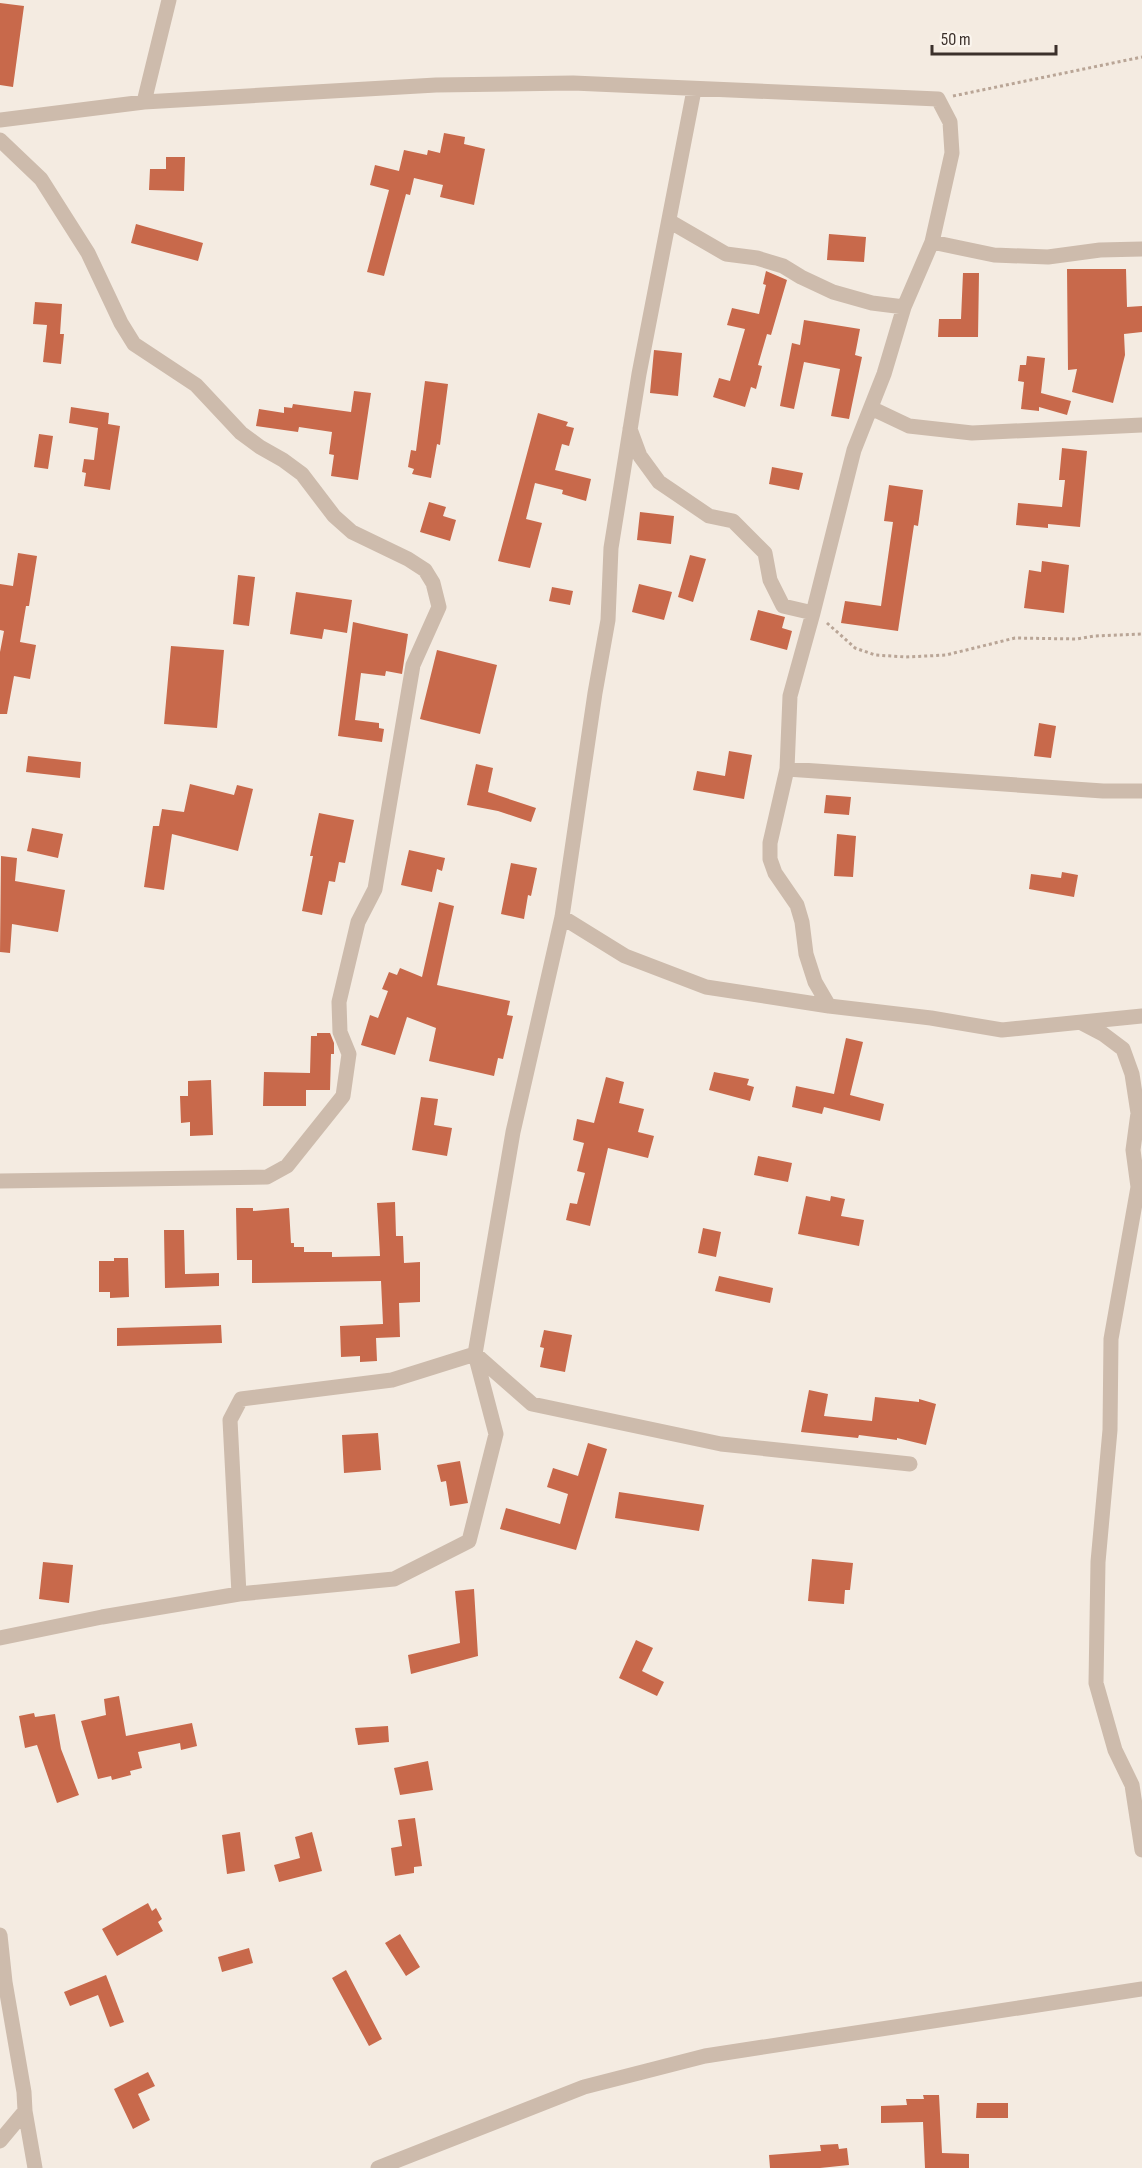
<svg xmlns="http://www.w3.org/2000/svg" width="1142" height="2168" viewBox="0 0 1142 2168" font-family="'Sofia Sans Condensed',sans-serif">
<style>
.building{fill:#c8694b}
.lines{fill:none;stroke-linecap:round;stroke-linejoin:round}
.path{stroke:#b9a596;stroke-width:3;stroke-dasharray:3 3;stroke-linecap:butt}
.minor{stroke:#cdbbac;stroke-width:15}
</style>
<rect width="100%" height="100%" fill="#f4ebe1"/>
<path class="building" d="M0 3 24 6 13 87 0 85Z
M444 133 465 137 464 144 485 149 474 205 440 197 443 185 414 178 410 195 406 194 384 276 367 272 389 190 370 185 375 165 399 171 404 150 427 155 428 150 440 153Z
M166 157H185L184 191 149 190 150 169H166Z
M136 224 203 243 198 261 131 243Z
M829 234 866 237 864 262 827 260Z
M1067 269H1126L1127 307 1142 306V332L1124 334 1125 355 1113 403 1072 392 1077 369 1068 370Z
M766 271 787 280 771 335 767 334 758 365 762 366 756 389 751 387 745 407 713 397 719 378 730 381 745 329 727 325 732 308 759 314 766 285 763 284Z
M963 273H979L978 337H938L939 319H961Z
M35 302 62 304 60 334H64L61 364 43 362 47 325 33 324Z
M804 320 860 329 855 355 862 357 849 419 831 416 840 369 804 362 794 409 780 406 792 343 800 345Z
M654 350 682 353 678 396 650 393Z
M1027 356 1045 358 1041 393 1071 401 1067 415 1039 407V411L1021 409 1024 382 1018 381 1020 365H1026Z
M425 381 448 384 440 445 437 444 431 478 412 474 414 469 408 467 411 450 416 451Z
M354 391 371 393 358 480 331 476 334 455 329 454 332 432 299 427 298 432 256 426 259 409 284 413V407L292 408 293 404 351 412Z
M71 407 109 413 108 424 120 426 110 490 84 486 86 473 82 472 84 459 94 460 98 428 69 423Z
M538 413 568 422 566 426 574 428 569 446 562 444 555 470 591 479 586 501 562 494 563 490 535 483 526 519 542 523 530 568 498 561Z
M39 434 53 436 48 469 34 467Z
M1062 448 1087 451 1080 527 1048 524V528L1016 525 1018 503 1062 507 1065 480H1059Z
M772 467 803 473 799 490 769 484Z
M889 485 923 490 918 526 914 525 898 631 841 623 845 601 881 606 893 522 884 521Z
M429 502 446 507 443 516 456 520 450 541 420 532Z
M640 512 674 516 671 544 637 540Z
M18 553 37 556 29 606H26L20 642 36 645 30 679 14 676 7 714H0V652L4 631 0 630V584L13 586Z
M690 555 706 559 693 602 678 597Z
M1042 561 1069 565 1064 613 1024 608 1029 570 1041 572Z
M238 575 255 577 249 626 233 624Z
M639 584 672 592 664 620 632 612Z
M552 587 573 591 570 605 549 601Z
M296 592 352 600 347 633 324 629 322 639 290 634Z
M758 610 785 617 782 628 792 631 787 650 750 640Z
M353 622 408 634 402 674 386 671 385 676 361 673 355 720 379 723V728L384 729 382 742 338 736Z
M171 646 224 650 217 728 164 724Z
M437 650 497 665 480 734 420 719Z
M1039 723 1056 726 1051 758 1034 756Z
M729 751 752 755 744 799 693 790 697 771 725 776Z
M28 756 81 762 80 778 26 772Z
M476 764 493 768 488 792 536 808 531 822 498 811 467 805Z
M190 784 234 795 237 785 253 789 238 851 172 834 164 890 144 887 153 826H159L162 809 184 812Z
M826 795 851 797 849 815 824 813Z
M319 813 354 820 345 863 339 862 335 882 329 881 322 915 302 911 313 856H310Z
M32 828 63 834 58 858 27 851Z
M837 834 856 836 853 877 834 876Z
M409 850 445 858 442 871 437 869 432 892 401 885Z
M1 856 17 858 15 881 65 890 58 932 12 924 10 953 0 952Z
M511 863 537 868 531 896 528 895 524 919 501 914Z
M1062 872 1078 875 1074 897 1029 889 1031 874 1061 878Z
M439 902 454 906 437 985 510 1001 507 1015 513 1016 503 1059 498 1058 494 1076 429 1061 436 1028 407 1017 395 1055 361 1045 370 1015 378 1018 388 991 382 989 389 972 397 975 400 968 422 977Z
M317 1033H330L334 1043V1054H331L330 1090H306V1106H263L264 1072 310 1073 311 1036H317Z
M846 1038 863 1042 850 1095 884 1104 880 1121 824 1107 822 1114 792 1107 796 1086 834 1094Z
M714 1072 749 1079 747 1085 754 1087 750 1101 709 1090Z
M606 1077 624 1082 619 1103 644 1109 638 1132 654 1136 648 1158 608 1148 590 1226 566 1220 570 1203 577 1204 585 1173 577 1171 584 1143 573 1140 577 1119 594 1123Z
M211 1080 213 1135 190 1136V1122L181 1123 180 1096H188V1081Z
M421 1097 438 1099 434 1125 452 1128 447 1156 412 1150Z
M758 1156 792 1163 788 1182 754 1175Z
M806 1196 830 1201 831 1196 845 1199 841 1216 864 1220 859 1246 798 1234Z
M395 1202 396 1236H403L404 1263 420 1262V1302L399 1303 400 1337 376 1338 377 1361 360 1362V1356L341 1357 340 1326 383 1324 381 1281 252 1283V1260H237L236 1208H253V1211L289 1208 291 1243H294V1247H304V1252H332V1257L380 1256 377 1203Z
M703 1228 721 1232 716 1257 698 1253Z
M164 1230H184L185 1274 219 1273V1286L165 1288Z
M114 1258H128L129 1297 110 1298V1292H99V1261H114Z
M719 1276 773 1288 770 1303 715 1291Z
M221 1325 222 1343 117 1346V1328Z
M544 1330 572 1335 565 1372 540 1367 544 1348 540 1347Z
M809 1390 828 1394 824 1416 872 1421 875 1397 919 1402V1399L936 1404 926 1445 897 1438V1440L859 1435 858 1438 801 1432Z
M378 1433 381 1470 344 1473 342 1435Z
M588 1443 607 1449 576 1550 500 1529 506 1508 560 1524 568 1494 547 1487 553 1468 578 1476Z
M460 1461 468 1503 450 1506 446 1481 441 1482 437 1465Z
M619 1492 704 1505 699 1531 615 1518Z
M812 1559 853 1563 850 1590H845L844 1604 808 1601Z
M43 1562 73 1565 69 1603 39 1599Z
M474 1589 478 1656 411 1674 408 1655 460 1643 455 1591Z
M636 1640 653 1648 642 1671 664 1682 657 1696 619 1678Z
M119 1696 126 1736 192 1723 197 1746 181 1750 180 1743 138 1752 142 1768 130 1771 131 1775 112 1780 111 1776 98 1779 81 1721 106 1715 104 1699Z
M34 1713 35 1717 55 1714 61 1749 79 1795 57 1803 37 1745 25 1748 19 1716Z
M388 1726 389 1742 358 1745 355 1728Z
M428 1761 433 1790 400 1795 394 1768Z
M415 1818 422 1866 414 1867V1873L395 1876 391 1848 402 1846 398 1820Z
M240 1832 245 1871 227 1874 222 1835Z
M312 1832 322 1871 279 1882 274 1865 300 1858 295 1837Z
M148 1903 152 1911 156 1908 162 1919 158 1922 163 1931 117 1956 102 1929Z
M400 1934 420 1967 406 1976 385 1943Z
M249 1948 253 1963 222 1972 218 1957Z
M346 1970 382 2039 369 2046 332 1978Z
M106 1975 124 2022 110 2027 98 1995 70 2006 64 1992Z
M148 2072 155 2086 138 2094 150 2120 133 2129 114 2089Z
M923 2095H939L942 2153 969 2154V2168H925L923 2122 881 2123V2106L907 2105 906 2099H924Z
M977 2103H1008V2118H976Z
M838 2144 839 2149 847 2148 849 2165 820 2168H770L769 2155 821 2151 820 2145Z"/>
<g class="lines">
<path class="path" d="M953 96 1142 57
M827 623 855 648 875 655 906 657 946 655 1015 638 1077 639 1094 636 1142 634"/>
<path class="minor" d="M144 102 169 0
M0 120 144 102 436 85 573 83 938 99 950 122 952 153 932 242 904 307 884 374 854 450 813 613 790 696 787 769 770 843V859L775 873 797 905 802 922 806 954 815 982 829 1006
M0 140 41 179 88 253 121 323 134 344 196 385 241 433 260 447 283 460 302 474 334 516 352 532 408 559 425 570 433 583 439 607 413 665 375 889 358 922 339 1002 340 1032 349 1054 343 1096 287 1166 267 1177 0 1181
M669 221 726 254 757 258 783 266 801 277 833 292 872 303 904 307
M932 242 994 255 1048 257 1100 250 1142 249
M871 408 909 426 972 433 1142 425
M630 429 640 456 659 482 709 516 733 521 765 553 770 580 783 606 813 613
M787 769 1103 791H1142
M562 917 625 956 706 987 829 1006 931 1018 1002 1030 1142 1016
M1082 1023 1103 1034 1123 1049 1132 1074 1138 1113 1133 1150 1138 1187 1111 1339 1110 1430 1098 1562 1096 1683 1115 1750 1132 1785 1142 1850
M239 1594 230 1420 241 1399 392 1380 475 1354 532 1404 721 1444 910 1464
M0 1638 102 1617 239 1594 394 1579 469 1541 496 1434 475 1354 513 1132 562 917 595 693 608 620 611 548 639 374 694 90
M0 1935 5 1982 24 2092 25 2111 0 2141
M25 2111 35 2168
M378 2168 584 2087 705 2056 1142 1989"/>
</g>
<path d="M932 45v9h124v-9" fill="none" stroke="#3b302b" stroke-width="3"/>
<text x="941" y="45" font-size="18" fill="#3b302b" stroke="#fbf5ee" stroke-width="4.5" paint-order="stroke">50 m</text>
</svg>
